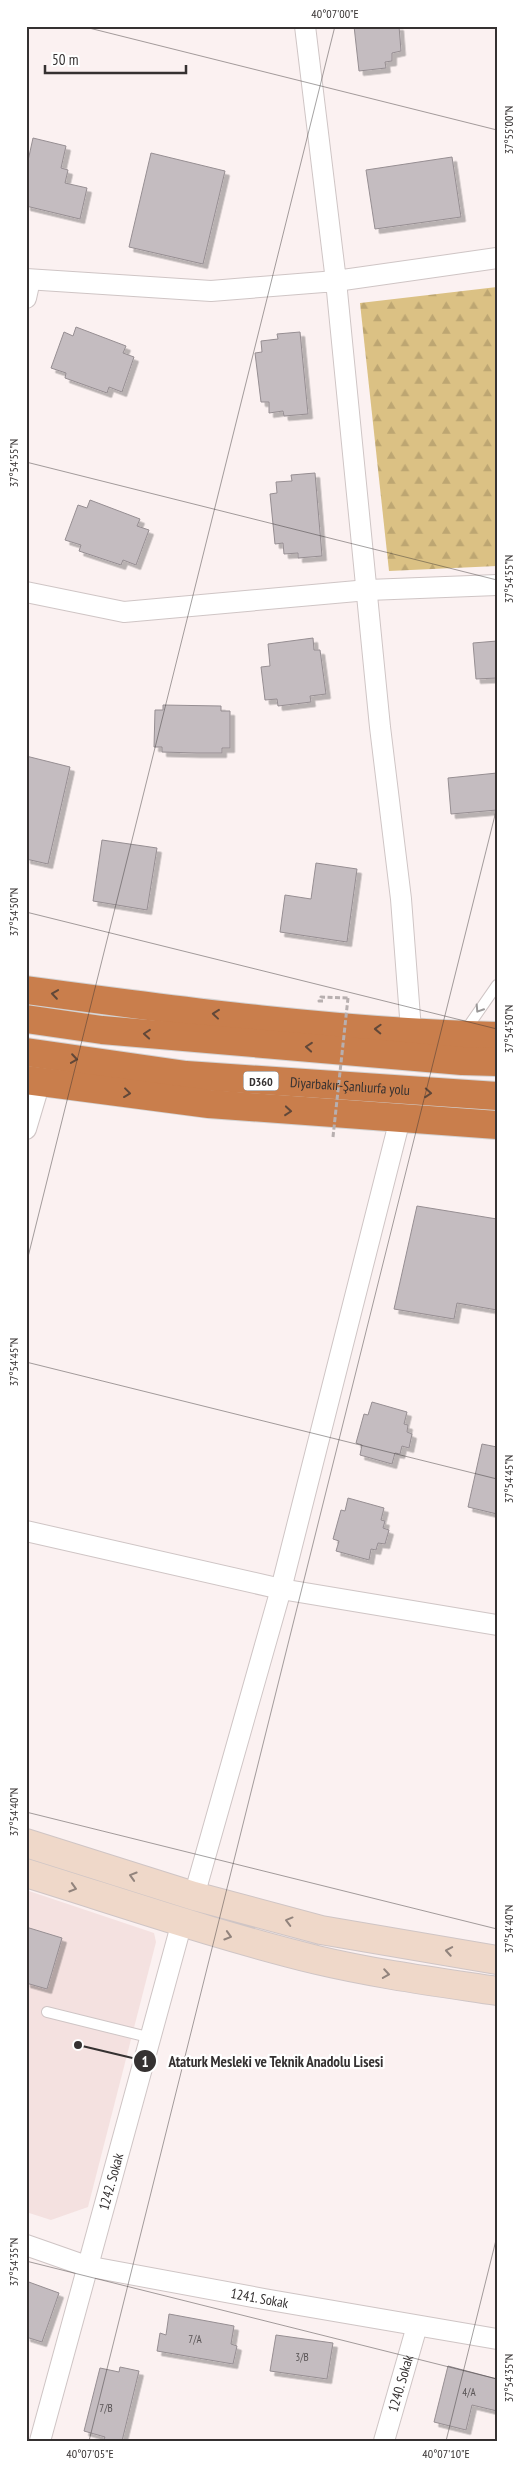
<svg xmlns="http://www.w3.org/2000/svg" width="523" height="2467" viewBox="0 0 523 2467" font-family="'PT Sans Narrow',sans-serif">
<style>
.built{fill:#f4e1e0}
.forest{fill:url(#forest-firs)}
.building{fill:#c4bcc0;stroke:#968e92;filter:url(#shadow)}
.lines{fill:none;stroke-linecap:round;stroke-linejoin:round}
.lane-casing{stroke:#cfc5c5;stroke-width:12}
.street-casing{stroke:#cfc5c5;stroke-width:22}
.secondary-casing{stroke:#cfc5c5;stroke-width:30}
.highway-casing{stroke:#d3d2d2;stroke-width:30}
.path{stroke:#b7afaf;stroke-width:3;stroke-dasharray:5 2.5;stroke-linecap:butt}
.lane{stroke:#fff;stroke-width:10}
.street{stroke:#fff;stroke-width:20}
.secondary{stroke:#efd8c9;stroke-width:28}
.highway{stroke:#c97e4c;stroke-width:28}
.path-bridge{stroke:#b7afaf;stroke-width:3;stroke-dasharray:5 2.5;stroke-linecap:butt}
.oneway{stroke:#614839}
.oneway2{stroke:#9a9898}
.oneway3{stroke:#92847d}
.ticks{fill:none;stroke:#353131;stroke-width:1;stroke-opacity:0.45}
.labels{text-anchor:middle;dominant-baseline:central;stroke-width:4.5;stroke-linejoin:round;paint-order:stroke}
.number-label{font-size:11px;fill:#595455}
.shield{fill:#fff;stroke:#726f6f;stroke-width:1}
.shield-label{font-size:12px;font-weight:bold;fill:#353131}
.street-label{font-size:14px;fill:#353131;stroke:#fff}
.leader{fill:none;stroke:#353131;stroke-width:2}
.callout-dot{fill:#353131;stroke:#fff;stroke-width:2}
.mark-label{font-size:15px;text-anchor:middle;font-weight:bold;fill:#fff}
.callout-label{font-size:15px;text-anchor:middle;font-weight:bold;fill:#353131;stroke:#fff;stroke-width:4.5;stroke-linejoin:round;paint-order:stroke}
.neatline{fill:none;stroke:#353131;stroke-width:2}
.ticks-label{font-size:12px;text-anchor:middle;fill:#353131}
</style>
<defs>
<pattern id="forest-firs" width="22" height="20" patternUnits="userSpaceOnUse" patternTransform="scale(1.25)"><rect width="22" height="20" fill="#dbc184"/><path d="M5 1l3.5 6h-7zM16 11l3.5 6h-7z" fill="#bda672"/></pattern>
<filter id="shadow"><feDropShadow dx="4.5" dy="4.5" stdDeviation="0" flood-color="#0004"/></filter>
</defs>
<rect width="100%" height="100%" fill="#fbf1f1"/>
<path class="built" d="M26 1890 154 1933 156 1942 88 2207 51 2220 26 2212Z"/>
<path class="forest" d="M497 287V566L389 571 360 303Z"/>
<path class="building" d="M354 26H399L401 51 392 53V61L385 62 386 68 359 71Z
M33 138 66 146 61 168 68 170 65 183 87 188 80 219 26 206V170Z
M151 153 225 171 203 264 129 247Z
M452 157 461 217 375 229 366 170Z
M76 327 126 346 123 353 134 357 122 392 109 387 107 393 65 378 66 373 51 368 64 332 73 336Z
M300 332 308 414 284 416 283 411 269 413V402H261L255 353 262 352 261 341 278 339 277 334Z
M315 473 322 556 298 558V553L284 554 283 543 275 544 270 494 277 493 276 482 292 481 291 475Z
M90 500 140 519 137 526 149 530 136 565 123 560 121 565 79 551 81 545 65 540 78 505 87 508Z
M313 638 314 650H320L326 694 310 696 311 702 278 706 277 699 265 700 261 667 270 666 268 644Z
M497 641V678L476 679 473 643Z
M163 705 221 706V711H230V748H222V753H196L162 752V747H154L155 710H163Z
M26 756 70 767 48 864 26 859Z
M497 773V810L451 814 448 778Z
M102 840 157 848 147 910 93 901Z
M316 863 357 869 347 942 280 932 285 895 311 899Z
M417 1206 497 1219V1310L457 1303 454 1319 394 1309Z
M372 1402 407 1412 404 1424 408 1425 407 1432 412 1434 409 1448 402 1446 400 1454 395 1453 392 1464 360 1455 362 1445 356 1443 364 1414 368 1415Z
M482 1444 497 1447V1514L468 1507Z
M348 1498 384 1508 381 1520 385 1521 383 1528 389 1530 385 1544 378 1543 376 1550 371 1549 369 1560 336 1551 339 1541 333 1539 341 1510 345 1511Z
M26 1927 62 1938 47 1989 26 1983Z
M26 2281 59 2293 42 2342 26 2337Z
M169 2314 234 2326 231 2344 237 2346 233 2364 157 2351 160 2333 166 2335Z
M276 2335 333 2343 327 2379 270 2371Z
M448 2366 497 2379V2411L472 2405 466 2430 434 2422Z
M120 2367 139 2371 122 2441H103L105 2437 84 2431 100 2368 119 2372Z"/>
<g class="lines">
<defs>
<path id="lane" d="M465 1031 497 985
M47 2012 152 2038"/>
<g id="street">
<path d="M305 26 336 281 497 258"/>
<path d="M26 279 211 291 336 281 380 727 401 899 411 1030"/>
<path d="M26 298 30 280"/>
<path d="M26 592 124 612 368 590 497 585"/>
<path d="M26 1129 40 1082"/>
<path d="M26 1531 281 1589 497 1625"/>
<path d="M194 1896 281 1589 400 1119"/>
<path id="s1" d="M26 2245 86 2266 264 2299 497 2339"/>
<path id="s2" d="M40 2441 182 1922"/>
<path id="s3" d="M384 2441 417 2326"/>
</g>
<path id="secondary" d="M26 1843 194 1896 321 1930 497 1960
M26 1873C123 1903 219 1936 317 1960 376 1974 437 1982 497 1991"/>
<g id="highway">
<path d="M26 990C182 1011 339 1032 497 1036"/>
<path d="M26 1019 102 1030 462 1061 497 1062"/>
<path id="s4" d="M26 1052 186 1075 497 1096"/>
<path d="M26 1080 209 1104 497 1125"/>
</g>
</defs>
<use href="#lane" class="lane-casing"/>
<use href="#street" class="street-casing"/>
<use href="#secondary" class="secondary-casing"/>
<use href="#highway" class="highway-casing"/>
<path class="path" d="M323 1001H319L321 997 348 998"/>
<use href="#lane" class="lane"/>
<use href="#street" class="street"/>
<use href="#secondary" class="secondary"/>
<use href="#highway" class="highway"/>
<path class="path-bridge" d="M333 1137 348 998"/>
</g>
<defs><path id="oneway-chevron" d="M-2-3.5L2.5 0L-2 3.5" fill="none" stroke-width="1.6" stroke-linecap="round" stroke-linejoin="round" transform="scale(1.25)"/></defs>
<g class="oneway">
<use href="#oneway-chevron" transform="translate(55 994) rotate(-172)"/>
<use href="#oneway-chevron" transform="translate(216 1014) rotate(-174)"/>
<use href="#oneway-chevron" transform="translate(378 1029) rotate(-178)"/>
<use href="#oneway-chevron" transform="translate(147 1034) rotate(-175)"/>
<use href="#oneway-chevron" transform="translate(309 1047) rotate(-175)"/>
<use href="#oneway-chevron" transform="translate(74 1059) rotate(8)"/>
<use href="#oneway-chevron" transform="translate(127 1093) rotate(7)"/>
<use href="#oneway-chevron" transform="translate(428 1093) rotate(4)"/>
<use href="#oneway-chevron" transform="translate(288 1111) rotate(5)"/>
</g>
<use class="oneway2" href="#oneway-chevron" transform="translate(479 1009) rotate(123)"/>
<g class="oneway3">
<use href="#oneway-chevron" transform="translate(133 1876) rotate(-163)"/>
<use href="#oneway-chevron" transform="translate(73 1888) rotate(17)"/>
<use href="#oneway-chevron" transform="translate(289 1921) rotate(-165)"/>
<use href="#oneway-chevron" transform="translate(228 1936) rotate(17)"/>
<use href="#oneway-chevron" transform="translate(449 1951) rotate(-170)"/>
<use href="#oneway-chevron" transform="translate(386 1974) rotate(9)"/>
</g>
<path class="ticks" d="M81 26 497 130M26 462 497 580M26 912 497 1029M26 1265 335 26M26 1362 497 1479M26 1812 497 1929M26 2261 497 2379M89 2441 497 807M446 2441 497 2236"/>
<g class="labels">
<g class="number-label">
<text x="195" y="2339">7/A</text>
<text x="302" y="2357">3/B</text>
<text x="469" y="2392">4/A</text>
<text x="106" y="2408">7/B</text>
</g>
<rect class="shield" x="243.5" y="1071.5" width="35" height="19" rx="4"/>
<g class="shield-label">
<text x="261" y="1081">D360</text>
</g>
<g class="street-label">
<text stroke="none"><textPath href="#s4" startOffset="326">Diyarbakır-Şanlıurfa yolu</textPath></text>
<text stroke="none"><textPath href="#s2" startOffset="269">1242. Sokak</textPath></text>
<text stroke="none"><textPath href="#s1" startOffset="240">1241. Sokak</textPath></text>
<text stroke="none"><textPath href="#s3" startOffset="60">1240. Sokak</textPath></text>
</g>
</g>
<path class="leader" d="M78 2045L145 2061"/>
<g class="callout-dot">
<circle cx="78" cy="2045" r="5"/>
<circle cx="145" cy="2061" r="12"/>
</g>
<g class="mark-label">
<text x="145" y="2067">1</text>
</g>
<g class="callout-label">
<text x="276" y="2067">Ataturk Mesleki ve Teknik Anadolu Lisesi</text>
</g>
<rect width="523" height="2467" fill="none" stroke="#ffffff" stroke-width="55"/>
<path d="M45 65v8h141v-8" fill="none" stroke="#353131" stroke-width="2.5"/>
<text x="52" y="65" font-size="15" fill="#353131" stroke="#ffffff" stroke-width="4" paint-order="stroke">50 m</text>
<rect x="28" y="28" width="468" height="2412" class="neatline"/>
<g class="ticks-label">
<text x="335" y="18">40°07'00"E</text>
<text transform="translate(509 130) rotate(-90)" y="4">37°55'00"N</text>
<text transform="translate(14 463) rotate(-90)" y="4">37°54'55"N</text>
<text transform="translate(509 579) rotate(-90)" y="4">37°54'55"N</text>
<text transform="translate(14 912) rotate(-90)" y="4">37°54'50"N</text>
<text transform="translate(509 1029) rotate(-90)" y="4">37°54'50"N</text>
<text transform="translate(14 1362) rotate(-90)" y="4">37°54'45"N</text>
<text transform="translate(509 1479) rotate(-90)" y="4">37°54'45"N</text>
<text transform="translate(14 1812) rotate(-90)" y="4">37°54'40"N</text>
<text transform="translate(509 1929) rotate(-90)" y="4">37°54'40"N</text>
<text transform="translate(14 2262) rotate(-90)" y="4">37°54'35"N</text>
<text transform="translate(509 2378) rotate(-90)" y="4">37°54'35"N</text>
<text x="90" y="2458">40°07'05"E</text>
<text x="446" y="2458">40°07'10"E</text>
</g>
</svg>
